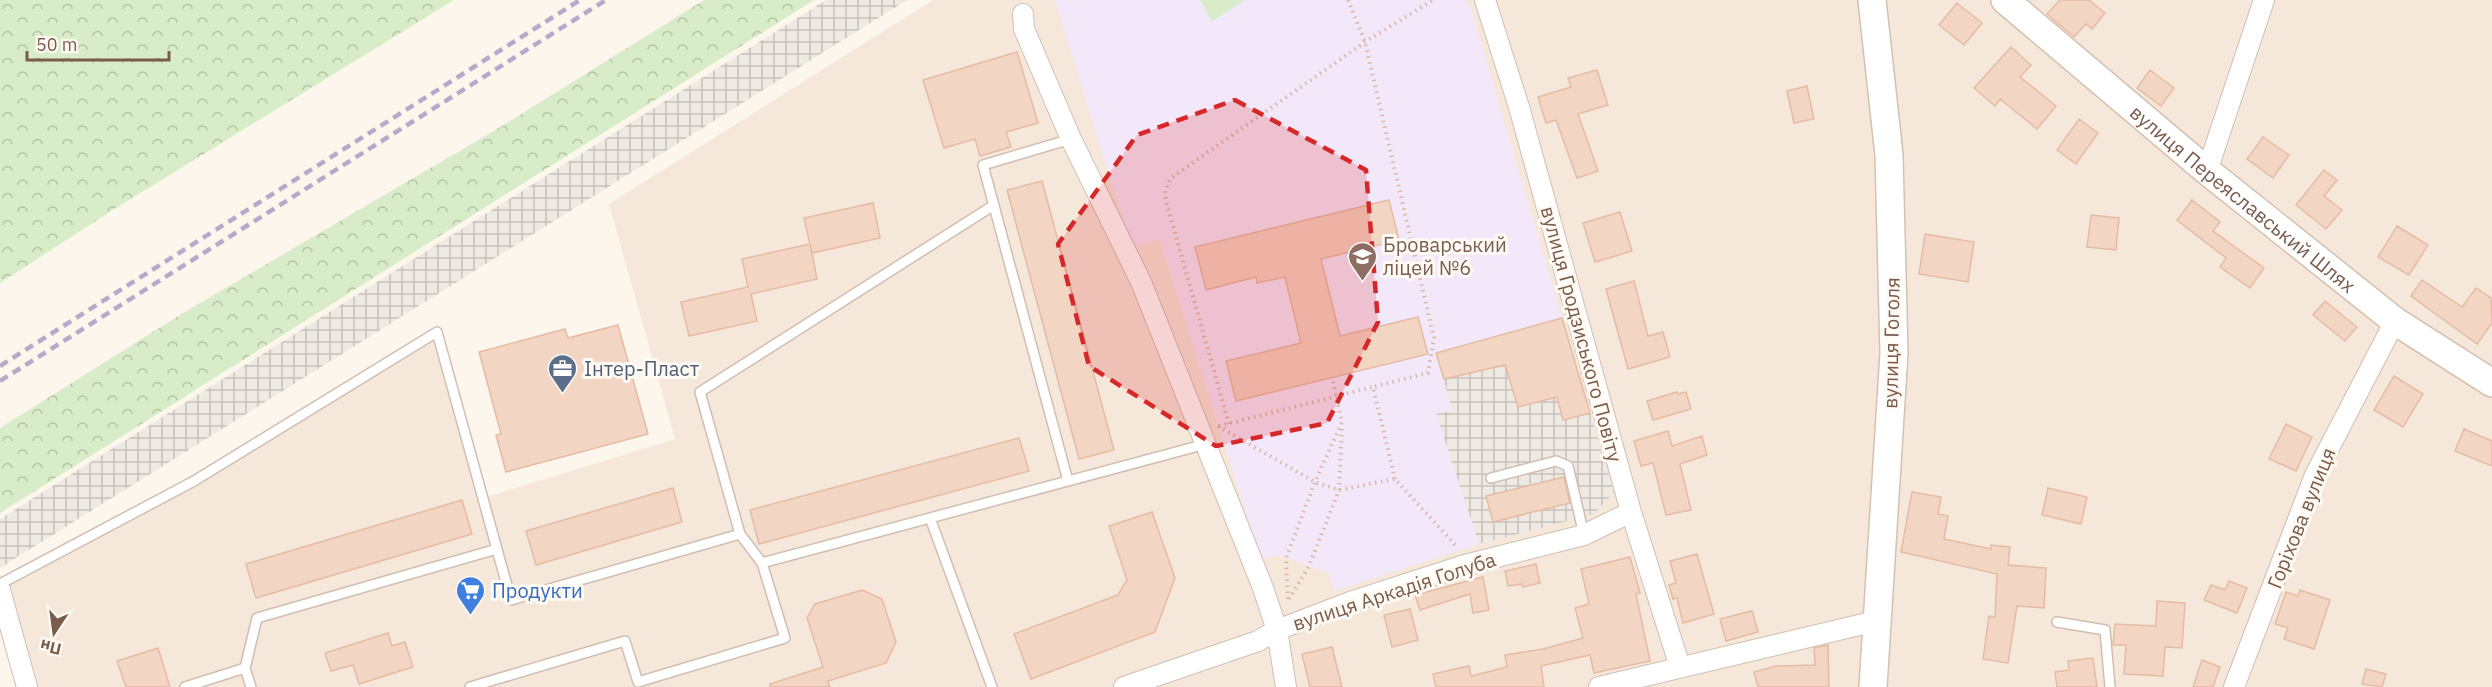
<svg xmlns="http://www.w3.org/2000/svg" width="2492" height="687" viewBox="0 0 2492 687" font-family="'IBM Plex Sans',sans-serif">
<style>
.residential{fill:#f5e8da}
.industrial{fill:url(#industrial-grid)}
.education{fill:#f3e8fa}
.green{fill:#d8ecc9}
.forest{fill:url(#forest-crowns)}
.building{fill:#f3d5c3;stroke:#e6bba3;stroke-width:1.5}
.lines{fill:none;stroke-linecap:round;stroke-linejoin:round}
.lane-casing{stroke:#d1beb0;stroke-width:12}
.street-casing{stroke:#d1beb0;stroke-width:22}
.secondary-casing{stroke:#d6c0b0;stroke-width:30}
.path{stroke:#d9b8a5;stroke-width:4;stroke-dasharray:1.5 4.5;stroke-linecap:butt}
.lane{stroke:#fff;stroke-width:9}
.street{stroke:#fff;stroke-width:20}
.secondary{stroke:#fff;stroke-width:27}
.rail{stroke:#b9a8c9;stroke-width:4.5;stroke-dasharray:9 6;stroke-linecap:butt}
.marked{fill:#d62828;fill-opacity:0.2;stroke:#d62828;stroke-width:4.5;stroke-dasharray:12 8;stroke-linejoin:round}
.labels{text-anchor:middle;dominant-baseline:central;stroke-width:6;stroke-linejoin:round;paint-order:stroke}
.street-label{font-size:20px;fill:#7a5c4d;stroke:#fffaf3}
.education-label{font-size:20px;fill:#785e54;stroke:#fffaf3;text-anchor:start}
.service-label{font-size:20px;fill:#4e5e75;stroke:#fffaf3;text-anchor:start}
.shop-label{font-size:20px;fill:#366cbe;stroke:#fffaf3;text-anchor:start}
</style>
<defs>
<pattern id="industrial-grid" width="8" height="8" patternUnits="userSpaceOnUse" patternTransform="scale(1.5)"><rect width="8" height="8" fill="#efe9e4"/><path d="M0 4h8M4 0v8" fill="none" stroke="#c7c0bb"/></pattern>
<pattern id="forest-crowns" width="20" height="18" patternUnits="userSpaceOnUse" patternTransform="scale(1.5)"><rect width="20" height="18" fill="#d8ecc9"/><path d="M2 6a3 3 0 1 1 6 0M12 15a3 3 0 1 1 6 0" fill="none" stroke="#b4c2a5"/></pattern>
</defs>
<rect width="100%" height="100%" fill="#fdf6ec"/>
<path class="residential" d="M933 0H2492V687H27L0 584 115 525 437 332 483 498 675 439 609 204Z"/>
<path class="industrial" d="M826 0H907L0 568V519Z
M1562 318 1614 493 1594 514 1479 544 1436 414 1452 410 1436 353Z"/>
<path class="education" d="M1055 0H1466L1472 12 1562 318 1436 353 1452 410 1436 414 1479 544 1334 591 1329 573 1276 555 1261 560 1159 239 1131 247Z"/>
<path class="green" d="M1200 0H1245L1212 21Z"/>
<path class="forest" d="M0 0H454L116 208 0 283Z
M704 0H814L0 513V428L183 313 497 129Z"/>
<path class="building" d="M2060 0H2089L2105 13 2092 29 2086 24 2074 37 2047 14Z
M1957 3 1982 23 1964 45 1939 25Z
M2011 47 2031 65 2020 77 2056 106 2037 129 2000 99 1995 106 1974 88Z
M1017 52 1038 123 1006 132 1011 147 980 156 975 139 944 148 923 80Z
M1597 70 1608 105 1578 114 1598 171 1577 178 1556 120 1546 123 1538 97 1571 87 1568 78Z
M2150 70 2174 88 2161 106 2137 88Z
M1807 86 1814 119 1794 123 1787 91Z
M2079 119 2098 133 2076 164 2057 150Z
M2263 137 2289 155 2273 178 2247 159Z
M2324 170 2337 180 2324 196 2342 210 2326 229 2296 205Z
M1042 181 1114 450 1079 459 1007 190Z
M1389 200 1399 240 1321 259 1340 336 1418 317 1428 354 1236 401 1226 361 1301 343 1285 277 1257 283 1256 277 1206 290 1195 247Z
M2192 200 2220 222 2213 231 2264 268 2250 288 2220 267 2226 258 2177 220Z
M873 203 880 238 812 253 804 218Z
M1620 212 1632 251 1595 262 1583 223Z
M2091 215 2119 218 2116 250 2087 247Z
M2397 226 2428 245 2409 275 2378 257Z
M1925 234 1974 242 1968 282 1919 274Z
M810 244 817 279 751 294 757 321 689 336 681 302 748 287 742 259Z
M2422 280 2462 307 2476 288 2491 298 2492 323 2477 344 2411 296Z
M1634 281 1648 336 1663 332 1670 357 1628 369 1606 289Z
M2325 301 2357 327 2345 341 2313 315Z
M1562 318 1590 413 1563 420 1557 397 1518 407 1505 365 1444 379 1436 353Z
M618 325 648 434 506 472 496 435 501 434 479 352 565 329 568 338Z
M2394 376 2423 394 2403 427 2374 410Z
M1677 392 1678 394 1686 392 1691 409 1653 420 1647 401Z
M2286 424 2312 437 2296 471 2269 459Z
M2464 429 2492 441V466L2455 451Z
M1668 431 1672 446 1702 436 1707 455 1680 464 1691 510 1666 515 1653 463 1641 466 1634 441Z
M1019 438 1029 471 759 544 750 510Z
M1564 477 1570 503 1493 522 1486 496Z
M673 488 682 522 536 565 526 531Z
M2048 488 2087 497 2081 524 2042 515Z
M1912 492 1941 497 1938 514 1948 516 1944 539 1991 549V545L2010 547 2008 565 2046 568 2044 608 2017 606 2008 663 1983 659 1989 616 1995 617 1997 574 1901 552Z
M462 500 472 534 256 598 246 564Z
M1152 512 1175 578 1155 632 1031 679 1014 634 1118 595 1127 580 1109 526Z
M1697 554 1714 614 1683 623 1677 598 1673 599 1669 585 1676 583 1670 561Z
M1630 557 1640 593 1636 594 1650 661 1594 673 1590 655 1541 666 1544 687H1436L1433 674 1469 666 1471 676 1507 667 1505 655 1543 649 1583 638 1575 608 1589 604 1581 569Z
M1536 564 1540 583 1523 587 1522 584 1508 586 1505 571Z
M1483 577 1489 610 1473 613 1470 594 1420 610 1415 595Z
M2229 581 2247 588 2237 613 2204 600 2211 585 2225 590Z
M862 590 882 599 896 642 886 663 828 681 830 687H770V684L823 667 807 618 815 604Z
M2300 590 2330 600 2314 649 2284 639 2288 628 2275 624 2286 592 2298 596Z
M2157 601 2185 603 2182 648 2165 647 2163 676 2124 674 2126 645H2113L2115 624 2156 626Z
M1410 609 1418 640 1392 647 1384 615Z
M1752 611 1758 632 1726 641 1720 619Z
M388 633 392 646 405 642 413 667 359 684 353 665 331 671 325 653Z
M1828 645 1829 687H1758L1754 672 1776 666 1815 665 1814 648Z
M1332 647 1342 687H1310L1302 654Z
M158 648 170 687H126L117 661Z
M2093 658 2097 687H2057L2055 672 2069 670 2068 661Z
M2202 660 2220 667 2213 687H2193Z
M2366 669 2386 674 2382 687 2362 684Z"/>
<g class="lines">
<defs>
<path id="lane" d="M994 205 700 392 740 534 762 563 1206 444
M1491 478 1556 461 1568 466 1584 535
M1068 481 983 165 1071 139
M930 518 992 687
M0 584 194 481 437 332 511 600 740 534
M2057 622 2105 630 2110 687
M185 687 245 668
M251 687 245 668 257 618 497 549
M470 687 625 641 638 682 785 638 762 563"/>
<path id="street" d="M1485 0 1519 107 1631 512 1680 667
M1023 14 1024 29 1071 139 1141 282 1263 588 1277 630 1286 687
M2207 171 2264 0
M0 590 27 687
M1124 687 1258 641 1277 630 1350 602 1465 565 1584 535 1631 512
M1599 687 1876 621
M2234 687 2315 475 2395 321"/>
<g id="secondary">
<path d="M1872 0 1889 155 1894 353 1873 687"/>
<path id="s1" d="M2005 0 2207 171 2395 321 2492 383"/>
</g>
</defs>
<use href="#lane" class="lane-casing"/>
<use href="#street" class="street-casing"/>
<use href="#secondary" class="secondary-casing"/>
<path class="path" d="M1348 0 1365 42 1434 338 1428 373 1373 387
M1229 424 1166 201 1165 191 1171 178 1365 42 1433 0
M1218 426 1315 482 1339 490 1395 479 1457 547
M1219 426 1373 387 1395 479
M1288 599 1286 558 1315 482 1342 422 1332 378
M1289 599 1309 566 1339 490 1342 425"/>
<use href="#lane" class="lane"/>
<use href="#street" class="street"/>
<use href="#secondary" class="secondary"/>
<path class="rail" d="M0 366 580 0
M0 381 606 0"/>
</g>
<path class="marked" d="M1235 100 1366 170 1378 322 1327 423 1216 446 1089 366 1058 244 1137 135Z"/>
<defs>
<symbol id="school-pin" viewBox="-11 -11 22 30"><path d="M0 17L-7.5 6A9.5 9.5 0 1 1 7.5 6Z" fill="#8d6e63" stroke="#fffaf3"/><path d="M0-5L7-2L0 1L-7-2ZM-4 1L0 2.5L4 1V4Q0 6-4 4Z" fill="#fff"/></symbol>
<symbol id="office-pin" viewBox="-11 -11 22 30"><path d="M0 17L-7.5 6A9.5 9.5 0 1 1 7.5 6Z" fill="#5c6f8a" stroke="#fffaf3"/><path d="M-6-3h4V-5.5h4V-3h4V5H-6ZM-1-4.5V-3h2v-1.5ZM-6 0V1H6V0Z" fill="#fff"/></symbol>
<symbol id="supermarket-pin" viewBox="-11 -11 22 30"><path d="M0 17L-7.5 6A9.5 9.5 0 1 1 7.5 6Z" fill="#3f7fe0" stroke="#fffaf3"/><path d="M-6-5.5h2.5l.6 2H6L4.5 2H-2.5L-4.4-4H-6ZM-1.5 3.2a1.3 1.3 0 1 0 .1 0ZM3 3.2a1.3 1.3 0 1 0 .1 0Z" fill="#fff"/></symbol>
</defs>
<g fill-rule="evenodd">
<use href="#school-pin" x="1346" y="240" width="33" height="45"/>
<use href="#office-pin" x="546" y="352" width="33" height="45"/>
<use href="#supermarket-pin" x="454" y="574" width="33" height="45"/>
</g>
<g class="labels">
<g class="street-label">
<text stroke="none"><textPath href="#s1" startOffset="310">вулиця Переяславський Шлях</textPath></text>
<text transform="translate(1582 334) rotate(75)">вулиця Гродзиського Повіту</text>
<text transform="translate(1891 343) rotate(-89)">вулиця Гоголя</text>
<text transform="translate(2301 518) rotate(-68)">Горіхова вулиця</text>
<text transform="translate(1394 591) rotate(-18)">вулиця Аркадія Голуба</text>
</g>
<g class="education-label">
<text x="1383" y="244">Броварський<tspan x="1383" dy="23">ліцей №6</tspan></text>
</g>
<g class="service-label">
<text x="584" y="368">Інтер-Пласт</text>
</g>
<g class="shop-label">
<text x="492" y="590">Продукти</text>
</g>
</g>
<g transform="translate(54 633) rotate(193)" stroke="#fffaf3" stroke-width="4.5" paint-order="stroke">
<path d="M0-4.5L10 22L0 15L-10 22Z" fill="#7a5c4d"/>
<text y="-9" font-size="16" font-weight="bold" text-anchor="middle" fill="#7a5c4d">Пн</text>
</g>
<path d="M27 51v9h142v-9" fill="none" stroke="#7a5c4d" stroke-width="3"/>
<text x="36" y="51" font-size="18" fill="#7a5c4d" stroke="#fffaf3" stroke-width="4.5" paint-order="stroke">50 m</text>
</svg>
